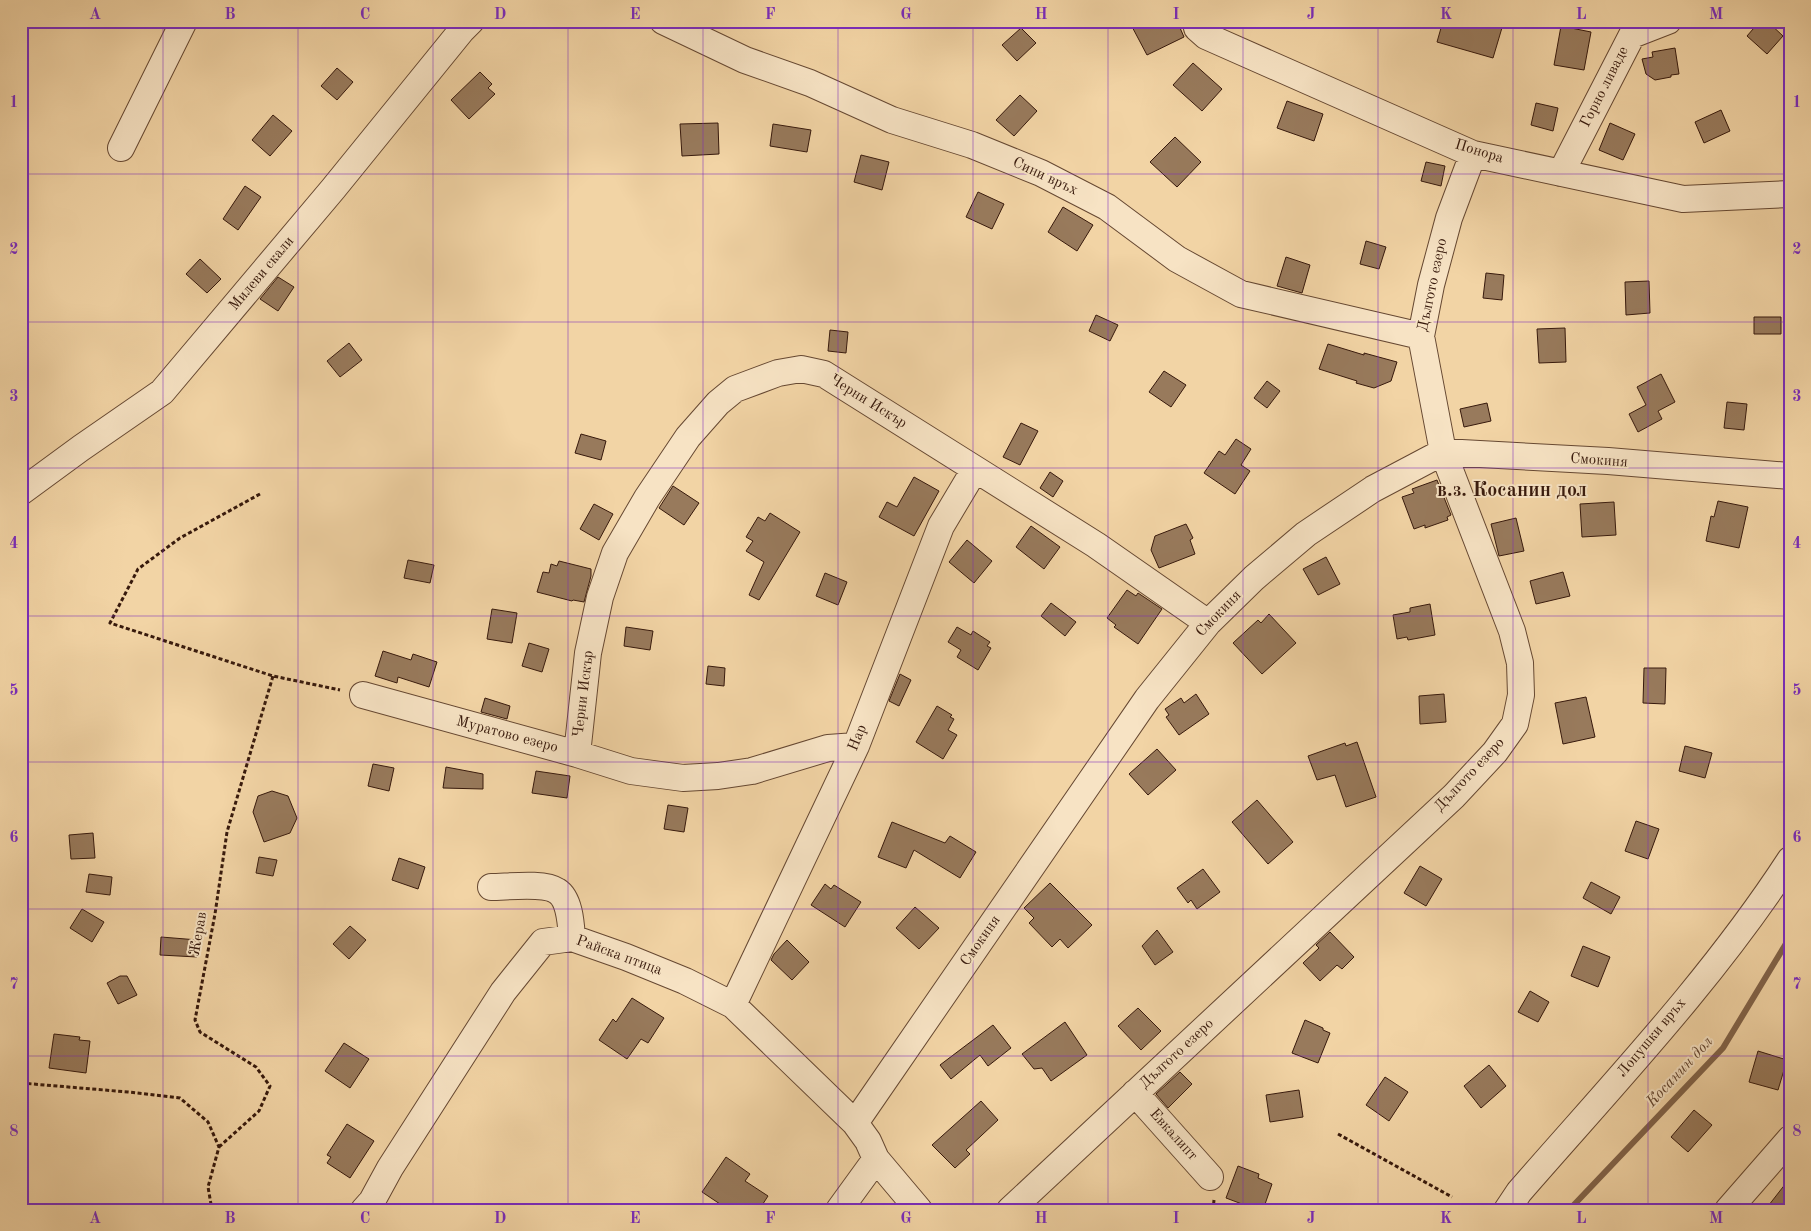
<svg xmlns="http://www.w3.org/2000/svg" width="1811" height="1231" viewBox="0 0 1811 1231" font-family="'Old Standard TT',serif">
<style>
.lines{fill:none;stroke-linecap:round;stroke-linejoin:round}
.stream{stroke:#816349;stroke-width:6}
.building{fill:#987a5c;stroke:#37190c}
.minor-casing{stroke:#664832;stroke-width:28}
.path{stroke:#37190c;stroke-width:3;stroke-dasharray:4 2.5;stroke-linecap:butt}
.minor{stroke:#f7e3c4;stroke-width:26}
.grid{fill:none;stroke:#7b2cbf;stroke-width:1;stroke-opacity:0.55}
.labels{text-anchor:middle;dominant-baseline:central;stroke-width:4;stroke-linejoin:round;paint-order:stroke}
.street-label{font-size:15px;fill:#37190c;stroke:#f7e3c4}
.water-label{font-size:16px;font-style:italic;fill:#62442f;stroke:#f7e3c4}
.district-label{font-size:20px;font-weight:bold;fill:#37190c;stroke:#f7e3c4}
.neatline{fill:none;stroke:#7b2cbf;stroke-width:2}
.grid-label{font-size:16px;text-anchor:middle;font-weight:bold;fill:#7b2cbf}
</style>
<rect width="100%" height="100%" fill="#f2d4a5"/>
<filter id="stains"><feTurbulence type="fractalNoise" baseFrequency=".004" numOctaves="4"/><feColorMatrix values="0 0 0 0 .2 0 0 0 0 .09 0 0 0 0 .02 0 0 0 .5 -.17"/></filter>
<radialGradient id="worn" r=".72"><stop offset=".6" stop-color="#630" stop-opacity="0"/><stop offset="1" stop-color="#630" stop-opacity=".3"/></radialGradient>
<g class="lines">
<path class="stream" d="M1569 1210 1723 1048 1790 937"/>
</g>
<path class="building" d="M1129 21H1177L1184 37 1147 55Z
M1443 21H1504L1493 58 1437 42Z
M1760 21H1767L1783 36 1767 54 1747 36Z
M1561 26 1591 32 1584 70 1554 65Z
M1021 28 1036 43 1017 61 1002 45Z
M1675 48 1679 74 1671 75V77L1655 80 1646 74 1642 59 1653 57 1652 52Z
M1193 63 1222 89 1202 111 1173 85Z
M337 68 353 82 337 100 321 86Z
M480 72 492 84 488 88 495 94 469 119 451 100Z
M1020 95 1037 111 1014 136 996 120Z
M1287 101 1323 114 1314 141 1277 128Z
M1536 103 1558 108 1553 131 1531 125Z
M1721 110 1730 131 1704 143 1695 122Z
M273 115 292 131 270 156 252 140Z
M718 123 719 154 682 156 680 124Z
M1610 123 1635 134 1623 160 1599 150Z
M773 124 811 130 807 152 770 146Z
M1175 137 1201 162 1177 187 1150 162Z
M861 155 889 162 882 190 854 182Z
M1426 162 1445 166 1441 186 1421 181Z
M245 186 261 197 238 230 223 219Z
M978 192 1004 204 992 229 966 217Z
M1063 207 1093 225 1077 251 1048 232Z
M1366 241 1386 247 1379 269 1360 264Z
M1286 257 1310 265 1302 293 1277 286Z
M200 259 221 279 207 293 186 274Z
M1486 273 1504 275 1502 300 1483 298Z
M278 277 294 287 278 311 260 299Z
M1649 281 1650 313 1626 315 1625 282Z
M1096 315 1118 325 1110 341 1089 331Z
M1754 317H1781V334H1754Z
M1565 328 1566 362 1539 363 1537 329Z
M830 330 848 332 846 353 828 351Z
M349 343 362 360 340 377 327 361Z
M1328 344 1364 355V353L1397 362 1391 381 1374 388 1356 383 1357 381 1319 369Z
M1164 371 1186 385 1171 407 1149 392Z
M1661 374 1675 402 1658 411 1662 419 1638 432 1629 414 1646 405 1637 387Z
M1267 381 1280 391 1267 408 1254 398Z
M1727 402 1747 404 1744 430 1724 428Z
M1487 403 1491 421 1464 427 1460 409Z
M1021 423 1038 431 1020 465 1003 457Z
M581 434 606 441 601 460 575 453Z
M1236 439 1251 449 1241 465 1250 471 1235 494 1204 473 1219 451 1225 455Z
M1050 472 1063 481 1053 497 1040 488Z
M914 477 939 491 914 536 879 517 887 502 897 507Z
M1437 480 1451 515 1447 517 1448 520 1425 528V525L1414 529 1402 497 1414 493 1412 489Z
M673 486 699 503 684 525 659 508Z
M1718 501 1748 507 1739 548 1706 541 1711 516 1714 517Z
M1614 502 1616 535 1582 537 1580 504Z
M594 504 613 514 599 540 580 529Z
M770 513 800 532 759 600 749 595 764 562 746 551 753 541 746 537 758 517 765 521Z
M1516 518 1524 551 1499 556 1491 524Z
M1186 524 1193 538 1190 540 1195 554 1159 568 1151 550 1155 536Z
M1031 526 1060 547 1044 569 1016 547Z
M967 540 992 561 974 583 949 562Z
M1326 557 1340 584 1318 595 1303 569Z
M408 560 434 565 430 583 404 578Z
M559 561 591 569V576L584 602 573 600 572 601 537 592 543 572 549 573 551 564 557 566Z
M1563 572 1570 596 1536 604 1530 581Z
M825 573 847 582 838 605 816 596Z
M1127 590 1136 596 1138 593 1162 609 1138 644 1114 627 1116 625 1107 618Z
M1051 603 1076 622 1065 636 1041 616Z
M1430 604 1435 635 1408 640 1407 637 1397 639 1393 615 1410 612V608Z
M492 609 517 613 512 643 487 639Z
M1269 614 1296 643 1262 674 1233 643 1258 620 1261 623Z
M626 627 653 631 650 650 624 646Z
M957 627 971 635 973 631 990 642 987 646 991 648 978 670 957 657 961 650 948 642Z
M529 643 549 649 542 672 522 666Z
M383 651 411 660 413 654 437 662 429 687 398 677 397 683 375 676Z
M708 666 725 668 724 686 706 684Z
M1644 668H1666L1665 704 1643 703Z
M900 674 911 680 899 706 889 701Z
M1196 694 1209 714 1179 735 1166 717 1169 715 1165 709 1181 698 1184 703Z
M1444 694 1446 722 1420 724 1419 696Z
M1586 697 1595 737 1563 744 1555 703Z
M485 698 510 706 507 719 481 712Z
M937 706 952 715 950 717 954 719 948 730 957 735 943 759 916 742Z
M1357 742 1376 797 1346 807 1335 775 1317 780 1308 756 1345 743 1346 746Z
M1685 746 1712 753 1705 778 1679 771Z
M1157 749 1176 770 1148 795 1129 774Z
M373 764 394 768 389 791 368 786Z
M446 767 483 774V789L443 788Z
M536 771 570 776 567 798 532 793Z
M272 791 288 796 297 818 290 833 264 842 253 812 258 796Z
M1257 800 1293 842 1268 864 1232 822Z
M668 805 688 808 684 832 664 829Z
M1636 821 1659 829 1648 859 1625 851Z
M892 822 945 843 950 836 976 852 960 878 914 850 906 868 878 857Z
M93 833 95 858 71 859 69 835Z
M259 857 277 860 273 876 256 873Z
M399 858 425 867 418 889 392 880Z
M1420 866 1442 879 1426 906 1404 893Z
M1203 869 1220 892 1197 909 1191 900 1188 903 1177 888Z
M89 874 112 877 110 895 86 892Z
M1591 882 1620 897 1611 914 1583 898Z
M1050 883 1092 925 1068 948 1060 939 1052 947 1029 923 1034 918 1024 908Z
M825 884 831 889 834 885 861 902 845 927 811 905Z
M915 907 939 928 919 949 896 928Z
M82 909 104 922 92 942 70 928Z
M350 926 366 940 349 959 333 944Z
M1157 930 1173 952 1155 965 1142 946Z
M1330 932 1354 957 1342 969 1337 965 1320 981 1303 963 1319 948 1316 945Z
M161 937 198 940 197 957 160 955Z
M787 940 809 962 792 980 771 960 774 954Z
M1583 946 1610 957 1598 987 1571 976Z
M120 976H127L137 995 118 1004 107 983Z
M1530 991 1549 1002 1538 1022 1518 1012Z
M632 998 664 1018 648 1043 641 1039 627 1059 599 1040 613 1019 616 1022Z
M1138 1008 1161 1031 1141 1050 1118 1026Z
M1305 1020 1323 1028V1030L1330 1033 1318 1063 1292 1053Z
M1065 1022 1087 1055 1051 1081 1042 1068 1034 1069 1022 1054Z
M993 1025 1011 1048 988 1066 980 1055 951 1079 940 1065Z
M54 1034 80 1037 79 1040 90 1041 86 1073 49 1068Z
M344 1043 369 1059 350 1088 325 1071Z
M1758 1051 1787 1060 1778 1090 1749 1082Z
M1489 1065 1506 1086 1481 1108 1464 1086Z
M1180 1072 1192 1084 1168 1108 1156 1094Z
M1385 1077 1408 1092 1389 1121 1366 1105Z
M1299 1090 1303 1117 1270 1122 1266 1095Z
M981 1101 998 1120 966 1150 970 1154 955 1168 932 1145Z
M1694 1110 1712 1125 1688 1152 1671 1137Z
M347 1124 374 1141 350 1178 327 1163 331 1157 327 1155Z
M726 1157 750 1174 745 1181 768 1196 759 1210H729L702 1192Z
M1238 1166 1259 1174 1258 1178 1272 1184 1263 1210H1258L1226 1198Z
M1790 1178V1210H1765Z"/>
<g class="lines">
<defs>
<path id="minor" d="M663 21 745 60 810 83 892 120 972 145 1041 173 1107 207 1177 259 1241 294 1421 336
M1196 21 1197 28 1206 36 1473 154 1683 199 1790 194
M121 148 184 21
M1561 173 1632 35 1668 21
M21 492 81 448 162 392 333 189 462 30 471 21
M363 695 577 754 631 771 683 778 718 776 752 771 828 748 856 746
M577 754 588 653 600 597 615 553 647 498 688 437 718 403 735 389 778 373 801 369 824 374 1096 545 1208 623
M491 887C507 887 544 882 557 891 570 899 571 925 572 938
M733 1005 856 746 941 526 975 469
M1135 1093 1210 1177
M855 1123 1147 699 1208 623 1254 578 1306 534 1373 489 1443 452 1608 461 1790 476
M364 1210 372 1201 390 1168 503 992 543 942 572 938 626 957 685 981 733 1005 855 1123 868 1141 876 1159 919 1210
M839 1210 876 1159
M1010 1210 1454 796 1495 752 1515 724 1521 695 1520 663 1512 631 1443 452 1421 336 1431 285 1449 218 1473 154
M1507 1210 1519 1192C1612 1085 1712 980 1790 860
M1728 1210 1790 1139"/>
</defs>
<use href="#minor" class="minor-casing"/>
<path class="path" d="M260 494 180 538 138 569 110 623 273 676 340 690
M21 1083 128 1092 180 1098 208 1122 219 1147 208 1187 212 1210
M1338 1134 1452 1197
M219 1147 259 1111 270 1086 256 1067 200 1032 195 1020 215 914 227 832 273 676
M1213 1210 1214 1200"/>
<use href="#minor" class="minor"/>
</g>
<path class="grid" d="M163 21V1210M298 21V1210M433 21V1210M568 21V1210M703 21V1210M838 21V1210M973 21V1210M1108 21V1210M1243 21V1210M1378 21V1210M1513 21V1210M1648 21V1210M21 174H1790M21 322H1790M21 468H1790M21 616H1790M21 762H1790M21 909H1790M21 1056H1790"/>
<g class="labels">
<g class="street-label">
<text transform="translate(1605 87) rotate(-63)">Горно ливаде</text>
<text transform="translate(1479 152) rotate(17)">Понора</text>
<text transform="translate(1045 177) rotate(25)">Сини връх</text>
<text transform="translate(262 274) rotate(-50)">Милеви скали</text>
<text transform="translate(1433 285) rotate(-78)">Дългото езеро</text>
<text transform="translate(868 402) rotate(32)">Черни Искър</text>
<text transform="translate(1599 461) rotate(4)">Смокиня</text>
<text transform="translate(1219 614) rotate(-46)">Смокиня</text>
<text transform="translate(584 694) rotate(-83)">Черни Искър</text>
<text transform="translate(507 735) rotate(15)">Муратово езеро</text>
<text transform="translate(858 738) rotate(-68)">Нар</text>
<text transform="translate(1470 775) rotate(-47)">Дългото езеро</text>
<text transform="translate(199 934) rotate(-80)">Жерав</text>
<text transform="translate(981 941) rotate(-55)">Смокиня</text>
<text transform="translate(619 956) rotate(20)">Райска птица</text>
<text transform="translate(1652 1038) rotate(-50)">Лопушки връх</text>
<text transform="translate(1177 1054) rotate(-43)">Дългото езеро</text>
<text transform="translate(1173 1135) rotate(48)">Евкалипт</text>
</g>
<g class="water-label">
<text transform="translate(1680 1072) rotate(-47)">Косанин дол</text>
</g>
<g class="district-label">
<text x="1512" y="491">в.з. Косанин дол</text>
</g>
</g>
<rect width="1811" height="1231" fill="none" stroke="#f2d4a5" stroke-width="55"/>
<rect x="28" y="28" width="1756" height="1176" class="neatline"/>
<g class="grid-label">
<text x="95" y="19">A</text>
<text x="230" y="19">B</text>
<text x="365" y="19">C</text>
<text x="500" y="19">D</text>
<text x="635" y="19">E</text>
<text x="770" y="19">F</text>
<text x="906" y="19">G</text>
<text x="1041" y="19">H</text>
<text x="1176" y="19">I</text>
<text x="1311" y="19">J</text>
<text x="1446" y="19">K</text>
<text x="1581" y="19">L</text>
<text x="1716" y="19">M</text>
<text x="14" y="107">1</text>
<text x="1797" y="107">1</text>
<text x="14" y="254">2</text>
<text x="1797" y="254">2</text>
<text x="14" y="401">3</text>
<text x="1797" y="401">3</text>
<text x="14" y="548">4</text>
<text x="1797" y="548">4</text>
<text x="14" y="695">5</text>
<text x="1797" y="695">5</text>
<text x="14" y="842">6</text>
<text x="1797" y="842">6</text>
<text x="14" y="989">7</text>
<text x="1797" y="989">7</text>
<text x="14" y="1136">8</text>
<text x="1797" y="1136">8</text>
<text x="95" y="1223">A</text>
<text x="230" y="1223">B</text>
<text x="365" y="1223">C</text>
<text x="500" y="1223">D</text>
<text x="635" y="1223">E</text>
<text x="770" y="1223">F</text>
<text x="906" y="1223">G</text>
<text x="1041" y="1223">H</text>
<text x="1176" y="1223">I</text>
<text x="1311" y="1223">J</text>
<text x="1446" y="1223">K</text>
<text x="1581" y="1223">L</text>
<text x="1716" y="1223">M</text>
</g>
<rect width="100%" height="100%" filter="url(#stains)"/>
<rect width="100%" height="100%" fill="url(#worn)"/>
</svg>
